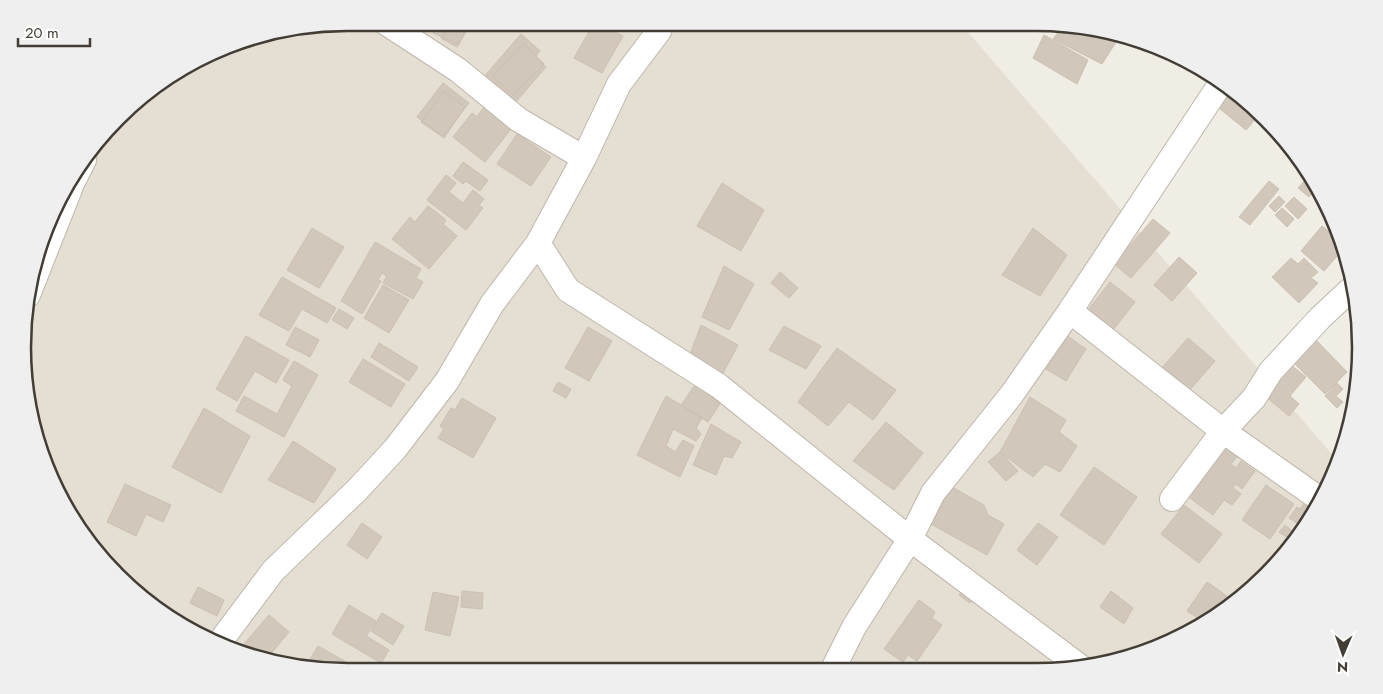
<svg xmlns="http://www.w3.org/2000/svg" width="1383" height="694" viewBox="0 0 1383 694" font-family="Jost,sans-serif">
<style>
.residential{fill:#e4ded3}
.building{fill:#d1c8bb;stroke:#cbc0af}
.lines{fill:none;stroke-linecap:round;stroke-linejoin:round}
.street-casing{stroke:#beb7ab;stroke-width:26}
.street{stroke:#fff;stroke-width:24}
.rim{fill:none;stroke:#423d35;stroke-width:2.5}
</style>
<rect width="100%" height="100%" fill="#f0ede5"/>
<path class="residential" d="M347 23H960L1336 459 1327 490 1280 561 1217 617 1160 647 1078 669 326 671 204 638 118 577 56 491 25 390 29 283 77 167 149 90 242 40Z"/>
<path class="building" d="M436 23H471L457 47 441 38 447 29Z
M438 23H468L459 44 433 33Z
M594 23H597L623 36 602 73 574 58Z
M1007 23H1022L1017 30Z
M1061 24 1080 29 1076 35Z
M1061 29 1076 35 1080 29 1118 39 1102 64 1053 39Z
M521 34 540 51 535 57 546 67 514 104 483 78Z
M1044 35 1088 60 1077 84 1033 58Z
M523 44 544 64 513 95 492 76Z
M443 83 469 103 443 136 417 117Z
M444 91 465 107 444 138 421 122Z
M1225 91 1258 116 1246 130 1214 104Z
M484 107 511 129 485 162 453 137 472 113 477 117Z
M1262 119 1280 133 1283 139 1261 122Z
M517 134 551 157 531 186 497 164Z
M463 162 488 180 480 191 466 181 463 184 453 176Z
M446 175 456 183 449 192 463 203 473 190 484 199 479 205 483 208 466 230 427 200Z
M1306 179 1314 192 1309 197 1298 188Z
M1269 181 1279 189 1250 225 1239 217Z
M722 183 764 210 741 251 697 226Z
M1279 196 1285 202 1275 212 1269 206Z
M1294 197 1307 209 1298 219 1285 206Z
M428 206 446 220 443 224 457 236 429 269 392 239 410 217 415 222Z
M1282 208 1294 219 1287 227 1275 215Z
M1153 219 1170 233 1131 278 1114 264Z
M1322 226 1343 243 1344 248 1324 271 1301 251Z
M312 228 344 247 319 288 287 270Z
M1033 228 1067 255 1040 296 1002 275Z
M375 242 421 269 416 278 423 282 413 299 383 283 387 276 382 273 378 280 381 281 362 314 341 301Z
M1179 257 1197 273 1172 301 1154 285Z
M1291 258 1298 264 1304 258 1318 272 1311 278 1318 283 1299 303 1272 277Z
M724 266 754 284 729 330 702 317Z
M780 272 798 288 789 298 771 283Z
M282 277 336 308 327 323 302 309 289 331 259 315Z
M1110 282 1135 302 1113 330 1088 310Z
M383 285 409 300 389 333 364 318Z
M339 309 354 318 347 329 332 320Z
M701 325 738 345 723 373 689 357Z
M784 326 821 346 806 369 769 350Z
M295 327 319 340 310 357 286 345Z
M588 327 612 341 589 381 565 368Z
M1062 332 1086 349 1066 381 1041 366Z
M246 336 289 360 276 383 255 371 237 401 216 389Z
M1188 338 1215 361 1188 392 1161 369Z
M1314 338 1347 372 1325 394 1291 360Z
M379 343 418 367 409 381 371 357Z
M837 348 896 390 873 420 849 402 828 426 798 402Z
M363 359 405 384 391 407 349 382Z
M294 361 318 375 284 437 236 411 244 396 277 414 292 386 283 380Z
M1291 365 1306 377 1290 396 1299 404 1289 416 1265 396Z
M558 382 571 389 566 398 553 391Z
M1337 383 1343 389 1336 396 1343 402 1337 408 1325 396Z
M695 385 721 402 708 422 681 405Z
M666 396 702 418 696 428 701 434 696 441 673 429 666 446 675 452 683 440 694 446 680 477 637 455Z
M1030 397 1066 420 1059 432 1077 446 1060 472 1045 464 1033 477 1000 452Z
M462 398 496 418 473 458 438 438 444 429 440 426 451 408 455 410Z
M204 408 250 436 221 493 172 467Z
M886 422 923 453 894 490 853 461Z
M711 424 741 442 732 458 724 456 716 475 693 465Z
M293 441 336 469 314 503 268 480Z
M1224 445 1238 456 1231 464 1236 468 1241 461 1255 471 1242 489 1236 484 1233 488 1241 494 1232 505 1224 500 1213 515 1186 495Z
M1000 452 1018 471 1006 481 988 462Z
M1094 467 1137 497 1104 545 1060 515Z
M125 484 171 505 163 522 146 514 136 536 107 522Z
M1266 485 1294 504 1270 539 1242 520Z
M952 487 984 505 988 515 1004 524 987 555 931 524Z
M1305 502 1315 509 1303 527 1289 518 1297 507 1300 509Z
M1184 505 1222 534 1199 563 1161 534Z
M362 523 382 537 367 559 347 545Z
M1038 523 1058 537 1037 565 1017 550Z
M1285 525 1296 534 1291 540 1279 532Z
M1207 582 1234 601 1217 617 1205 623 1187 611Z
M198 587 224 600 217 616 190 603Z
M965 588 975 596 970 603 959 595Z
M462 591 483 593 482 609 461 607Z
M1111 591 1133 608 1124 624 1100 607Z
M433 592 459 597 450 636 425 630Z
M919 600 935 612 932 618 942 625 917 661 908 655 903 662 884 649Z
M349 605 376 621 366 636 389 650 381 663 332 634Z
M382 613 404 626 393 645 371 631Z
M269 615 289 632 269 656 250 651 243 645Z
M318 646 362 671H326L306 666Z
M398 662 418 667 417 671H396Z"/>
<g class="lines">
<defs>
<path id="street" d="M386 23 458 70 519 120 584 158
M661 23 659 31 619 84 584 158 538 243 568 290 719 386 910 539 1082 668
M65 197 84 160
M28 295 70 189 62 204
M1070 311 1223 431 1321 500
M1172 499 1223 431 1254 398 1271 371 1320 318 1350 290
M220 642 273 571 357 490 395 449 447 381 492 304 538 243
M833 669 854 627 910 539 933 493 1012 394 1070 311 1219 86"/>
</defs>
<use href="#street" class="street-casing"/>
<use href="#street" class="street"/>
</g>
<path d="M0 0H1383V694H0ZM347 31H1036A316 316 0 0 1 1352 347V347A316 316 0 0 1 1036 663H347A316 316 0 0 1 31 347V347A316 316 0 0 1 347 31Z" fill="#f0efef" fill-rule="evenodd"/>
<path class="rim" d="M347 31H1036A316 316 0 0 1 1352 347V347A316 316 0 0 1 1036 663H347A316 316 0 0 1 31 347V347A316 316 0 0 1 347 31Z"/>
<g transform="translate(1343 654) rotate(182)" stroke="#ffffff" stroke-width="4" paint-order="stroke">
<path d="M0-4L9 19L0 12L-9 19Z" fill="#423d35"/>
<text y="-8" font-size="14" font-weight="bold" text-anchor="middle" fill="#423d35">N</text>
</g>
<path d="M18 38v8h72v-8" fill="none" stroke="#423d35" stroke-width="2.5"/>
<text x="25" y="38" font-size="15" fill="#423d35" stroke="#ffffff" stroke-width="4" paint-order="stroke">20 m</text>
</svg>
